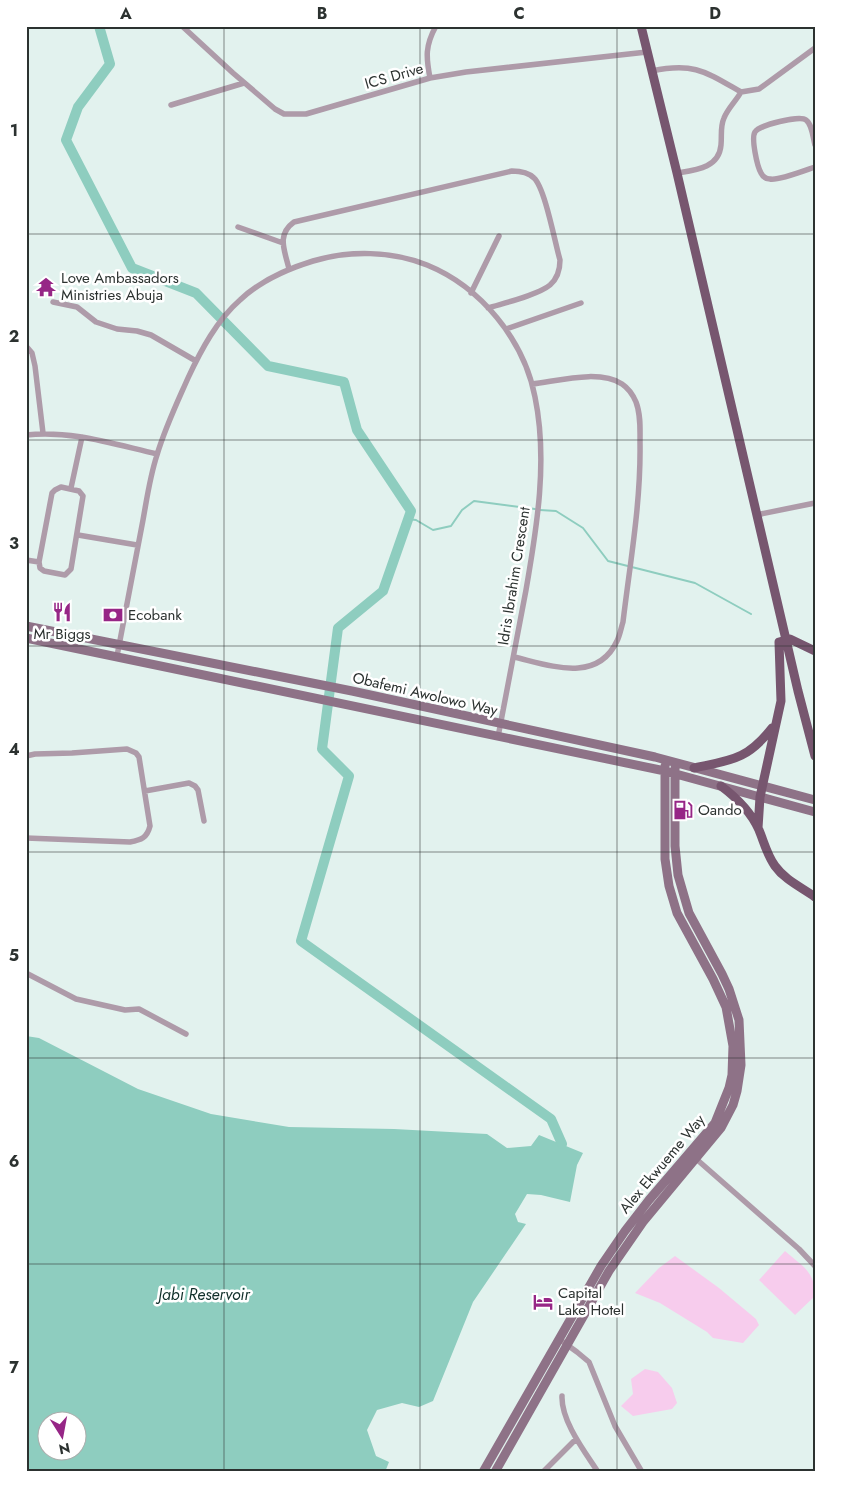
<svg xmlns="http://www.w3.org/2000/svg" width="841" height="1498" viewBox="0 0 841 1498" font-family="Jost,sans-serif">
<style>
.green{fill:#f7cced}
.water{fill:#8ecdbf;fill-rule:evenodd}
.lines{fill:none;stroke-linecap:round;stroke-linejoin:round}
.stream{stroke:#8ecdbf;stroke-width:2}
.river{stroke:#8ecdbf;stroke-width:10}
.street{stroke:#ae9ba9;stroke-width:5.5}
.secondary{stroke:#8e7287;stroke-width:9}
.primary{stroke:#77566f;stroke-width:9}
.grid{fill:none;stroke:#2c3230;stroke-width:1;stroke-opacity:0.55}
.labels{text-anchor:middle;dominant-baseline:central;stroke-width:5;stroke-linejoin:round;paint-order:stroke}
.street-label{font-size:15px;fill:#2c3230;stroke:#fff}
.poi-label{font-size:15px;fill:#2c3230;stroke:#fff;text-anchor:start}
.water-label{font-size:16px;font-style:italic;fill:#11302b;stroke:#fff}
.neatline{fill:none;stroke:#2c3230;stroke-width:2}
.grid-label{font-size:16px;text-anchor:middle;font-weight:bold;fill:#2c3230}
</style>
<rect width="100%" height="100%" fill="#e2f2ee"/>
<path class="green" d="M785 1251C802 1266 815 1271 815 1296L795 1315 759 1280Z
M675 1256 719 1288 756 1319 759 1325 743 1343 713 1338 707 1332 660 1303 635 1293 659 1268Z
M645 1369 658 1372 672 1388 677 1403 672 1409 633 1416 621 1406 633 1394 631 1379Z"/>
<path class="water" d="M26 1036 39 1038 138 1089 211 1114 289 1127 394 1129 487 1134 507 1148 531 1146 539 1135 583 1153 577 1165 570 1202 541 1195 527 1194 515 1214 518 1222 526 1224 473 1302 433 1401 419 1407 402 1403 377 1410 367 1430 376 1456 389 1462 385 1472H26ZM48 1420H78V1450H48Z"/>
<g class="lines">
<path class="stream" d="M540 510 556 511 583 528 608 561 695 583 751 614
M408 519 416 520 433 530 451 526 462 510 474 501 535 509"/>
<path class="river" d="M99 26 110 64 78 107 66 140 132 268 196 293 268 366 344 382 357 430 411 511 383 591 338 628 322 749 349 776 301 941 551 1119 562 1144"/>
<path class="street" d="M182 26 233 73 275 109 284 114H306L430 78 466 72 647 52
M652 71C694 62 706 72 741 92
M430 78C426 57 425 46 436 26
M171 105 244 83
M815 145C813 138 812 124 806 120 800 115 759 125 755 132 751 138 757 166 761 173 763 177 766 179 770 179 778 181 806 170 815 167
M677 173C696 170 719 168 721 145 722 135 720 127 724 118 728 108 736 101 741 92L759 89 815 48
M238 227 283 243
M289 269C285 251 276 235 294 222L512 171C520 171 528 172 534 178 545 188 555 243 560 260 560 270 558 278 550 285 538 295 504 303 488 308
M471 293 499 236
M53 302 77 307 96 322 117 329 137 331 151 335 196 361
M506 329 581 303
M26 346 32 353 35 366 43 433
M26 435C71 430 113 444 157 454
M61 487 79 491 83 496 71 569 65 575 44 571 40 568 39 562 52 493 55 490Z
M71 488 82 437
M756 515 815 503
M78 535 137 545
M26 560 39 562
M117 656C126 611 134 565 143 520 147 498 150 476 157 455 165 428 177 403 188 378 201 350 217 320 240 300 260 281 287 269 313 261 350 250 391 251 427 265 481 287 524 340 535 397 548 460 537 527 526 590 517 639 507 688 498 737
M514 657C549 665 597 684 617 641 620 635 621 628 623 622 630 563 641 503 640 443 640 430 641 415 636 402 633 395 628 388 622 384 599 369 558 381 532 384
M26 756 35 754 72 753 127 749 136 753 139 757 150 826C147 838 141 840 130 842L26 838
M145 791 189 783 195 786 198 790 204 821
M26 973 76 999 125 1010 139 1009 186 1034
M694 1157 799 1249 815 1266
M559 1339 577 1352 589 1362 615 1426 642 1472
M562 1396C561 1421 585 1452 598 1472
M543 1472 576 1439"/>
<path class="secondary" d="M26 626 352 691 655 757 815 800
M26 638 665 771 815 812
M483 1472 601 1266 625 1231 649 1200 715 1123 729 1088 732 1075 733 1046 726 1007 713 979 677 913 669 886 665 859V766
M495 1472 609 1271 643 1222 721 1128 733 1105 737 1091 741 1065 739 1020 729 989 722 974 689 913 678 875 675 846V768"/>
<path class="primary" d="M641 26 677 173 798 691 815 756
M694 768C731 760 747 760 772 728
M721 786C737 798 751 812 759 830 764 842 767 855 775 866 785 880 801 887 815 897
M758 828 760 797 781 701 779 642 790 639 815 651"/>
</g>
<path class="grid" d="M224 26V1472M420 26V1472M617 26V1472M26 234H815M26 440H815M26 646H815M26 852H815M26 1058H815M26 1264H815"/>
<defs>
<symbol id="temple-bare" viewBox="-9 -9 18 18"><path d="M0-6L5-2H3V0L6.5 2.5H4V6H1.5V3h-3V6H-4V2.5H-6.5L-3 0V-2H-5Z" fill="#962686" stroke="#fff" stroke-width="2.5" paint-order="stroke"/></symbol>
<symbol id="restaurant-bare" viewBox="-9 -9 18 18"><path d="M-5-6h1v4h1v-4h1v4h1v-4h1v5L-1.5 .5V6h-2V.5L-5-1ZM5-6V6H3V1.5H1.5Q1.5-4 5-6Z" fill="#962686" stroke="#fff" stroke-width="2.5" paint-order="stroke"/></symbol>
<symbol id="bank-bare" viewBox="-9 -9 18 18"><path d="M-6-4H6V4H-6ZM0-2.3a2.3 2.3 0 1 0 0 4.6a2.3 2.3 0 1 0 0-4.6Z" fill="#962686" stroke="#fff" stroke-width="2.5" paint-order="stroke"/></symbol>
<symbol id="fuel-bare" viewBox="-9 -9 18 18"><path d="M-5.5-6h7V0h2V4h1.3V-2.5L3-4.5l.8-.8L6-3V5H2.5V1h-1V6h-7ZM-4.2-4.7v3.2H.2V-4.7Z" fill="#962686" stroke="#fff" stroke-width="2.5" paint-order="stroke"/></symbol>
<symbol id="hotel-bare" viewBox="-9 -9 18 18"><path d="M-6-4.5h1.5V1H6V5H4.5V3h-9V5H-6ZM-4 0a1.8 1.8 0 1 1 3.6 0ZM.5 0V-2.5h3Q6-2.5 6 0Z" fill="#962686" stroke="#fff" stroke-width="2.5" paint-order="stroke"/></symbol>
</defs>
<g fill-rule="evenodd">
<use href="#temple-bare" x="32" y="273" width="28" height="28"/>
<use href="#restaurant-bare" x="48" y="598" width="28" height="28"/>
<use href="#bank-bare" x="99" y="601" width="28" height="28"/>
<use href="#fuel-bare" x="669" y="796" width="28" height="28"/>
<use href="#hotel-bare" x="529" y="1288" width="28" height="28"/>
</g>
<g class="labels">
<g class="street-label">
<text transform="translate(394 76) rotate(-16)">ICS Drive</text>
<text transform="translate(514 576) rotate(-81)">Idris Ibrahim Crescent</text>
<text transform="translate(425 694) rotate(13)">Obafemi Awolowo Way</text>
<text transform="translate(662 1164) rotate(-50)">Alex Ekwueme Way</text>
</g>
<g class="poi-label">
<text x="61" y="278">Love Ambassadors<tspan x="61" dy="17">Ministries Abuja</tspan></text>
<text x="128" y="615">Ecobank</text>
<text x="62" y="634" text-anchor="middle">Mr Biggs</text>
<text x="698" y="810">Oando</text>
<text x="558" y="1293">Capital<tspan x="558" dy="17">Lake Hotel</tspan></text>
</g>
<g class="water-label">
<text x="204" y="1294">Jabi Reservoir</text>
</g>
</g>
<rect width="841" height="1498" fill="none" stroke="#ffffff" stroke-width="55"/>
<g transform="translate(62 1436) rotate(169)"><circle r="24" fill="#ffffff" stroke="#abadac"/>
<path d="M0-4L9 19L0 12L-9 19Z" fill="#962686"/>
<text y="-8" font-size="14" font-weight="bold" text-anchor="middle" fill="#2c3230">N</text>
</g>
<rect x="28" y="28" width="786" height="1442" class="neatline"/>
<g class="grid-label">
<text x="126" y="19">A</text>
<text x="322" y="19">B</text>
<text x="519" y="19">C</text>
<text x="715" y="19">D</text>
<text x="14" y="136">1</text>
<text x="14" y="342">2</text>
<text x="14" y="549">3</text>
<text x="14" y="755">4</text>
<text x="14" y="961">5</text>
<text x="14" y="1167">6</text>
<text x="14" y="1373">7</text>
</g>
</svg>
